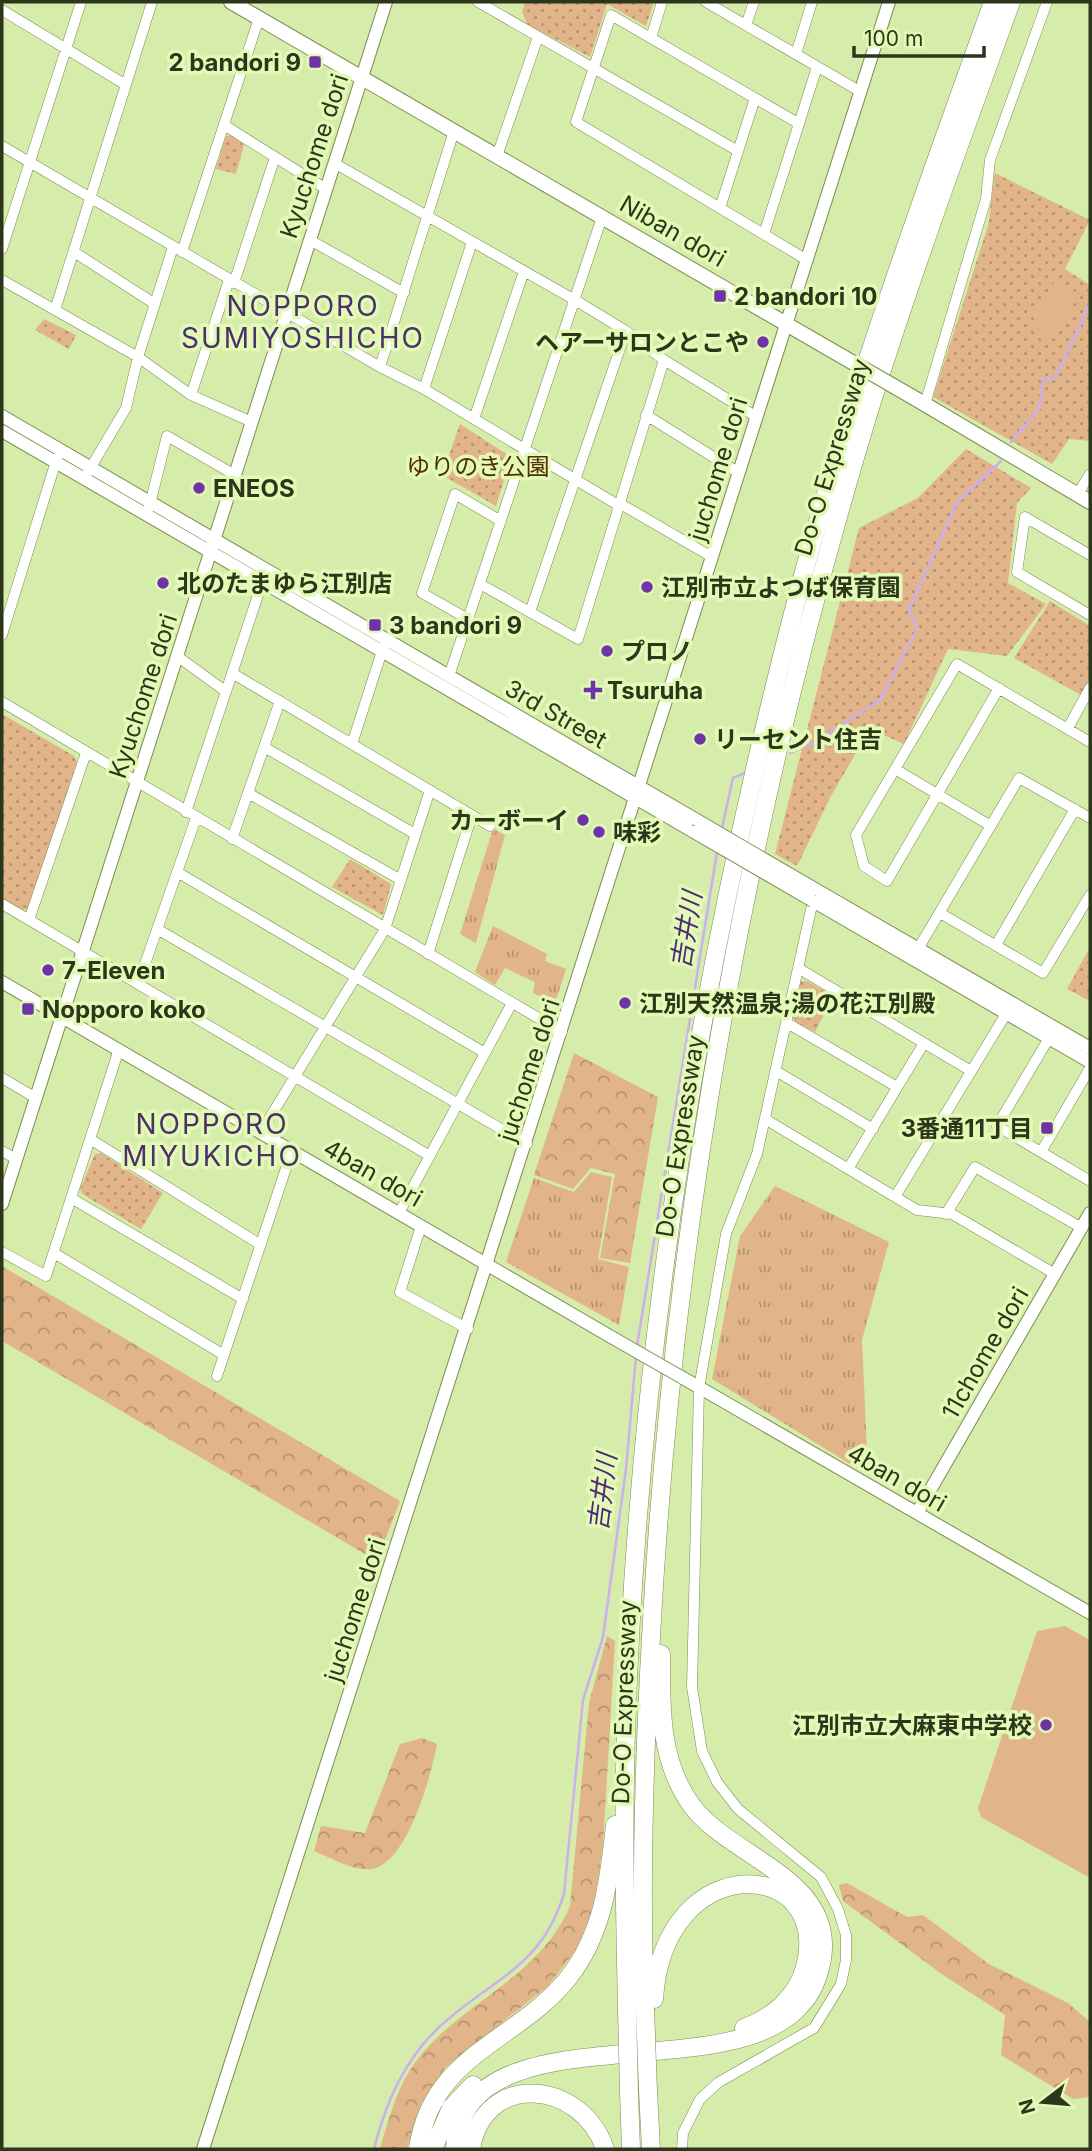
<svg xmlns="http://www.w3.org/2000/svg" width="1092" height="2151" viewBox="0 0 1092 2151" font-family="Inter,'Noto Sans JP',sans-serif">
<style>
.grass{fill:url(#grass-tufts)}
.forest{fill:url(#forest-crowns)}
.park{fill:url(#park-dots)}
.pitch{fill:#e2b48a}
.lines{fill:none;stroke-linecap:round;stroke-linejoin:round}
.stream{stroke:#cab0ef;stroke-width:2.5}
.minor-casing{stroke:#7b8e50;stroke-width:11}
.tertiary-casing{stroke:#7b8e50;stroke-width:14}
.secondary-casing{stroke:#7b8e50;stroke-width:16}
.motorway-casing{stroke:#7b8e50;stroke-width:19}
.minor{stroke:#fff;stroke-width:10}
.tertiary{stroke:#fff;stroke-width:12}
.secondary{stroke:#fff;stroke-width:14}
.motorway{stroke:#fff;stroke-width:18}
.tertiary-bridge-casing{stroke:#7b8e50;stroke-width:14;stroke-linecap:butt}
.secondary-bridge-casing{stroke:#7b8e50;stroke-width:16;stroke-linecap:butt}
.motorway-bridge-casing{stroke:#7b8e50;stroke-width:19;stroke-linecap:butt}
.tertiary-bridge{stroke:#fff;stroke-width:12}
.secondary-bridge{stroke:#fff;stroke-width:14}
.motorway-bridge{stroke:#fff;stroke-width:18}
.poi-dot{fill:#6f33a9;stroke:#e3fab6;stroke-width:2.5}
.labels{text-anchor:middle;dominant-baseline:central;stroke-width:7;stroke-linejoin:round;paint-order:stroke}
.poi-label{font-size:24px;font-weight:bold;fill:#2d351b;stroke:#e3fab6;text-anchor:start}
.street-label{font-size:24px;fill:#2d351b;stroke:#e3fab6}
.park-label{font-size:24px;fill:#522e05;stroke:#e3fab6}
.water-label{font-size:26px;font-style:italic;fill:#4d2a73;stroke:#e3fab6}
.quarter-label{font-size:28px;letter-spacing:2px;fill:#4b306a;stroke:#e3fab6}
</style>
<defs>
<pattern id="grass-tufts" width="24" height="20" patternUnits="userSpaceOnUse" patternTransform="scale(1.75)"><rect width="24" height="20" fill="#e2b48a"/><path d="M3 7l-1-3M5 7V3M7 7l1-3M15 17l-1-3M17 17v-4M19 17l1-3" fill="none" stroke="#b89370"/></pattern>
<pattern id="forest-crowns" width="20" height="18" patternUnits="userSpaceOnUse" patternTransform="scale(1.75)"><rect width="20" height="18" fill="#e2b48a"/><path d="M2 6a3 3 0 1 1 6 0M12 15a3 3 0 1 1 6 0" fill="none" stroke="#b89370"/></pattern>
<pattern id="park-dots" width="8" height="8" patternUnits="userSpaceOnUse" patternTransform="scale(1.75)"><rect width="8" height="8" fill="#e2b48a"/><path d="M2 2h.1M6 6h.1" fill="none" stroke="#b89370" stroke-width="1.8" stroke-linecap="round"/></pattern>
</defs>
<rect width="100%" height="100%" fill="#d6ecaa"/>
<path class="grass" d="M493 829 505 835 476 943 460 934Z
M493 926 547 954 545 961 566 969 555 1003 533 993 535 982 505 968 495 985 475 972Z
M591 1172 612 1177 598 1259 629 1267 619 1325 506 1262 534 1178 574 1192Z
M775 1186 889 1242 862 1340 868 1475 712 1379 740 1236Z"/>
<path class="forest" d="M574 1053 658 1097 630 1263 600 1258 615 1174 591 1168 573 1189 534 1175Z
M2 1266 400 1501 377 1561 2 1341Z
M607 1636 615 1641 603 1846 593 1910 576 1950 548 1986 445 2068 421 2104 407 2149H380C389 2119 397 2086 417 2060 463 2000 538 1980 570 1906L589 1703Z
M422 1738 437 1744C431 1776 407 1865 371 1869 353 1871 331 1858 314 1851L321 1826 365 1833 400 1744Z
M847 1883 907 1917 923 1915 989 1964 1068 2003 1090 2022V2097L1073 2099 1001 2055 1005 2015 943 1975 843 1901 839 1885Z"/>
<path class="park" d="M525 2H654L646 26 607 4 590 57 527 24 522 12Z
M231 135 244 145 236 174 216 169 226 136Z
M995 173 1090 220 1065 269 1090 285V441L1069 439 1052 464 933 397 988 226Z
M44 319 76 335 69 349 35 330Z
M460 424 511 457 496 506 442 475Z
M966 449 1031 488 1017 503 1008 583 1046 604 1007 656 948 649 904 744 870 729 831 796 797 866 775 854 859 528 918 498Z
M1050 601 1090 626V678L1081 695 1014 658Z
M2 714 74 756 77 762 29 910 20 909 2 899Z
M350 859 391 884 383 915 332 887Z
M1090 947V1001L1067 989Z
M801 981H807L833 996 815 1032 796 1022 793 1017Z
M101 1153 163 1193 141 1229 82 1194 80 1189 95 1154Z"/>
<path class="pitch" d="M1055 280 1079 294 1054 339 1030 326Z
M1065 1626 1090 1640V1878L981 1817 978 1808 1037 1631Z"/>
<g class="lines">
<path class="stream" d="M1011 442 1039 409 1043 379H1055L1090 303
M790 753 815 742 880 700 917 629 909 610 957 502 1001 461
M722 828 733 778 747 772
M637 1346 717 852
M374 2149C386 2100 407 2054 446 2021 498 1976 541 1966 564 1894L583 1700 603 1637 626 1469 636 1356"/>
<defs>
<path id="minor" d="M478 2 738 151
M706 2 861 92
M2 10 126 85
M746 25 754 2
M651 38 662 2
M796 54 812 2
M798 123 611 15 576 122 807 260
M224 125 326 189
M454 131 380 367 424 389 618 505
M2 146 380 367
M497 156 538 37
M334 163 575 300 626 331 664 360 755 416
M720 208 755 98
M764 234 817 67
M310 240 404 293
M2 249 81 2
M74 252 155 304
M182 252 259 18
M2 280 138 357 191 395 252 422
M234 283 275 157
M55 310 152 2
M424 389 472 242
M191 395 229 280
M925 404 986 199 990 160 1047 2
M646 415 739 473
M474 419 524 271
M88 472 126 408 138 357 173 247
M1077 495 1090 474
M619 503 712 557
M149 508 167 436 235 475
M1090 555 1025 517 1017 572 1090 615
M480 584 578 639 664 360
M530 612 626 331
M468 619 422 593 455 494 501 521
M2 635 57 458
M177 656 225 691
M232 673 490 826
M449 676 602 217
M999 688 887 881 864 866 856 835 957 664 1090 742
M2 702 562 1032
M1068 728 1090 688
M352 744 384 645
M264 747 415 834
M895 769 991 826
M248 793 401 880
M186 812 264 577
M232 839 280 701
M177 872 485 1053
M2 904 430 1156
M940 913 1043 973 1090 895
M29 920 86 753
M157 929 527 1144
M996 945 1075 809
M428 954 472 815
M915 954 1019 778 1090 818
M798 968 971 1071
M138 984 196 818
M787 1023 897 1087
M1049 1038 997 1126 1090 1181
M776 1071 873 1129
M2 1078 36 1098
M765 1119 917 1210 952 1214 1055 1274
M261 1132 385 929 430 790
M90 1139 261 1245
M2 1151 16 1159
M1041 1152 1090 1068
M848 1169 924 1043
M895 1197 1009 1009
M71 1198 243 1299
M399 1213 512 1003
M946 1214 975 1167 1082 1228
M421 1226 400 1292 468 1329
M2 1252 46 1276 119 1049
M54 1253 224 1355
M217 1376 292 1150
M682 2149 683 2133 700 2099 719 2082 814 2028 841 1984 846 1960V1935L838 1909 821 1877 738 1809 717 1782 702 1751 692 1687 699 1388 726 1234 757 1154 814 896"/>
<path id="tertiary" d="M2 416 695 819
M2 431 694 832
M815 889 1090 1048
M813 901 1090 1062
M2 982 613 1338
M2 1204 386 2
M683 1378 1090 1613
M917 1513 1090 1213
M203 2149C434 1434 662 718 889 2"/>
<path id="secondary" d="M231 2 831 350
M916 399 1090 502"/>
<path id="motorway" d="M654 1999C664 1846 833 1857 805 1967 797 1997 772 2018 744 2028
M645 2008C640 1884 644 1760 651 1637 673 1222 748 808 869 411 912 273 962 137 1011 2
M627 2009C625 1917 623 1824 626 1731 638 1348 702 960 799 590 852 391 923 196 993 2
M648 2091 651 2149
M629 2092 631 2149
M418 2149C432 2053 518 2042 569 1977 604 1932 609 1879 615 1825
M433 2149 451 2108 473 2085
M455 2149C463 2007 726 2090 800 2006 812 1994 819 1976 822 1959 835 1878 731 1858 692 1806 659 1761 661 1708 661 1654
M471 2149C484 2070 582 2080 605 2149"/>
</defs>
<use href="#minor" class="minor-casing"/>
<use href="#tertiary" class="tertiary-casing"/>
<use href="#secondary" class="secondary-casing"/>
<use href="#motorway" class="motorway-casing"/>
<use href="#minor" class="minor"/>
<use href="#tertiary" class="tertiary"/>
<use href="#secondary" class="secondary"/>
<use href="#motorway" class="motorway"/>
<defs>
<path id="tertiary-bridge" d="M695 819 815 889
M694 832 813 901
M613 1338 683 1378"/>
<path id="secondary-bridge" d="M831 350 916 399"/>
<path id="motorway-bridge" d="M645 2008 648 2091
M627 2009 629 2092"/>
</defs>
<use href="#tertiary-bridge" class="tertiary-bridge-casing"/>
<use href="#secondary-bridge" class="secondary-bridge-casing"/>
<use href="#motorway-bridge" class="motorway-bridge-casing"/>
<use href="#tertiary-bridge" class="tertiary-bridge"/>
<use href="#secondary-bridge" class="secondary-bridge"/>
<use href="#motorway-bridge" class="motorway-bridge"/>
</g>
<g class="poi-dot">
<rect x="308" y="55" width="14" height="14" rx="3.5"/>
<rect x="713" y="289" width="14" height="14" rx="3.5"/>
<circle cx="763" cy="342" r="7"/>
<circle cx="199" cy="488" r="7"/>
<circle cx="163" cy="583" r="7"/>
<circle cx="647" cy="587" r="7"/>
<rect x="368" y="618" width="14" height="14" rx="3.5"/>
<circle cx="607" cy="651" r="7"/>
<path d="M589.5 679.5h7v7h7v7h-7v7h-7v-7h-7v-7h7z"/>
<circle cx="700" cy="739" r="7"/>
<circle cx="583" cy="820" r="7"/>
<circle cx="599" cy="832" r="7"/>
<circle cx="48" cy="970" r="7"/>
<circle cx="625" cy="1003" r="7"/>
<rect x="21" y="1002" width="14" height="14" rx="3.5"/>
<rect x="1040" y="1121" width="14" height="14" rx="3.5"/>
<circle cx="1046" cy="1725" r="7"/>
</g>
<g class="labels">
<g class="poi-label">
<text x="301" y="62" text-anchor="end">2 bandori 9</text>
<text x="734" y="296">2 bandori 10</text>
<text x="749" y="342" text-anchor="end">ヘアーサロンとこや</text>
<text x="213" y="488">ENEOS</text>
<text x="177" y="583">北のたまゆら江別店</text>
<text x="661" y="587">江別市立よつば保育園</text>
<text x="389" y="625">3 bandori 9</text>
<text x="621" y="651">プロノ</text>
<text x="607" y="690">Tsuruha</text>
<text x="714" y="739">リーセント住吉</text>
<text x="569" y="820" text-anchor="end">カーボーイ</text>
<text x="613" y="832">味彩</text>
<text x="62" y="970">7-Eleven</text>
<text x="639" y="1003">江別天然温泉;湯の花江別殿</text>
<text x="42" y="1009">Nopporo koko</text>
<text x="1033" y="1128" text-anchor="end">3番通11丁目</text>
<text x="1032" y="1725" text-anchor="end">江別市立大麻東中学校</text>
</g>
<g class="street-label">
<text transform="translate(314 156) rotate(-72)">Kyuchome dori</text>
<text transform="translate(673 231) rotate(30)">Niban dori</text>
<text transform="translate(832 457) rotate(-73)">Do-O Expressway</text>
<text transform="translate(718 469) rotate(-73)">juchome dori</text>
<text transform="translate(143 696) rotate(-72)">Kyuchome dori</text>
<text transform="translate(556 714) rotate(30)">3rd Street</text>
<text transform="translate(529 1070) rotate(-72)">juchome dori</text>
<text transform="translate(680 1136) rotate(-81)">Do-O Expressway</text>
<text transform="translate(373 1173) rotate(30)">4ban dori</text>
<text transform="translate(985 1353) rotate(-60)">11chome dori</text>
<text transform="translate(897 1478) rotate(30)">4ban dori</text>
<text transform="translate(355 1610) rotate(-72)">juchome dori</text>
<text transform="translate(624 1702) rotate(-88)">Do-O Expressway</text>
</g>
<g class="park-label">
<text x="478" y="466">ゆりのき公園</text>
</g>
<g class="water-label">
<text transform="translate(686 930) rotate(-81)">吉井川</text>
<text transform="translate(602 1492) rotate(-83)">吉井川</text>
</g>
<g class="quarter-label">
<text x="303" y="306">NOPPORO<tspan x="303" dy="32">SUMIYOSHICHO</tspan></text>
<text x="212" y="1124">NOPPORO<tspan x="212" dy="32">MIYUKICHO</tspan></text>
</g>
</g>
<rect width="1092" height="2151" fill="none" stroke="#2d351b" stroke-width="7"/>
<g transform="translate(1043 2102) rotate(254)" stroke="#e3fab6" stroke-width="5" paint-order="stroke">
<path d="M0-5L12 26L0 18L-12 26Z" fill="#2d351b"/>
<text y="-10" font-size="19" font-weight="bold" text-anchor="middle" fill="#2d351b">N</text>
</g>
<path d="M854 46v10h130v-10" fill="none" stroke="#2d351b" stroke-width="3.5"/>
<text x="864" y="46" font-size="21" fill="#2d351b" stroke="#e3fab6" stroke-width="5" paint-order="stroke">100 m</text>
</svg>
